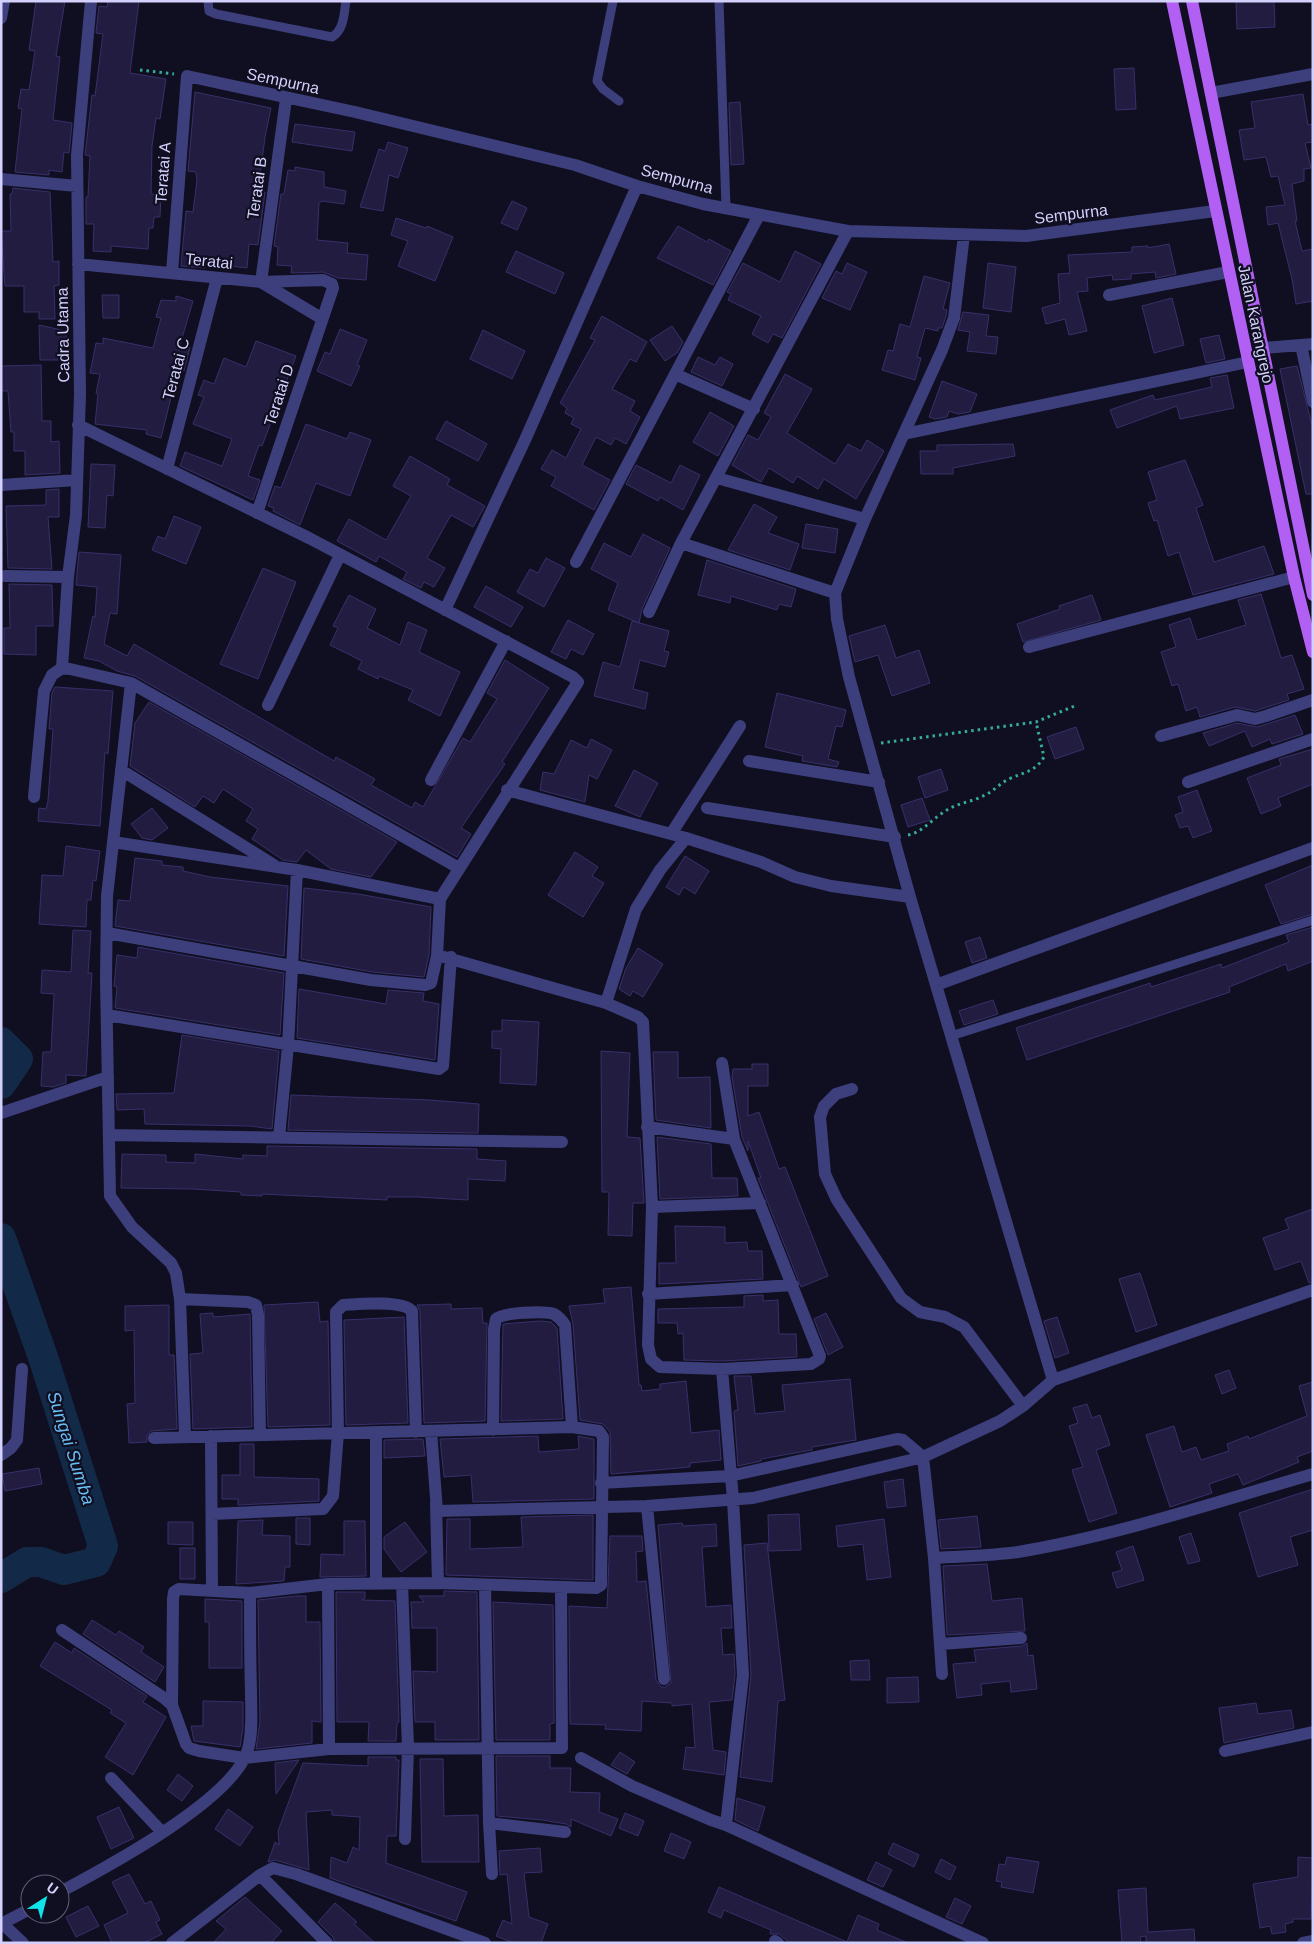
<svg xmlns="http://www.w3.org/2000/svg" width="1314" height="1944" viewBox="0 0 1314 1944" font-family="Helvetica,sans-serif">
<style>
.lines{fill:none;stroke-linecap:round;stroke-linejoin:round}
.river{stroke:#122a47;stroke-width:30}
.building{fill:#211c40;stroke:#37306b}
.path{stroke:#36ab9b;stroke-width:3;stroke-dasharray:2.5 4;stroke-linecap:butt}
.service{stroke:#3d3f7c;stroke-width:9}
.minor{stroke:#3d3f7c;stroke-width:12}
.primary{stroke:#b260f4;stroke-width:12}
.labels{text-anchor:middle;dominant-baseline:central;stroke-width:4.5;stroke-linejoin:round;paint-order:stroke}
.street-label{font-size:16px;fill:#d3d1fc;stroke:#100f21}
.water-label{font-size:18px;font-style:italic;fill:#67bdf5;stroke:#100f21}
</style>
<rect width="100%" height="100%" fill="#100f21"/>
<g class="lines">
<path class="river" d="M1 1042 18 1059 1 1084
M1 1238 44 1360 103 1546 96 1562 64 1570 41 1562H27L1 1578"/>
</g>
<path class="building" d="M36 1H65L56 56 60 57 53 120 72 123 69 153 64 152 62 172 49 170V175L15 172 22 109 18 108 21 89 29 90 35 51 29 50Z
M108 1H139L130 73 166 79 160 119 156 118 152 146 151 194 161 195 160 217H154L153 228H149L148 249 111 246V252L93 251 94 224H86V197H88L90 156 85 155 92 95 95 96 103 34 96 33 99 6 107 7Z
M1236 1H1274L1275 27 1237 29Z
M1134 68 1136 109 1116 110 1114 69Z
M195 92 271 108 265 137 258 191 265 192 258 245 249 244 247 268 205 263V268L181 266 186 211 193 212 197 180 196 172 188 171Z
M1303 94 1308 125 1313 124V142L1305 143 1311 168 1304 169V181L1292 184 1297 221H1295L1302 251 1313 249V301L1296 304 1292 279 1278 223 1268 225 1266 207 1285 205 1278 176 1271 177 1266 157 1244 160 1239 130 1255 128 1251 102Z
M740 102 744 164 731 165 729 103Z
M295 124 355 132 352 151 292 142Z
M388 142 408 148 398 178 389 175 383 211 360 207 379 149 385 151Z
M295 167 324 172V187L346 191 344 204 322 201 319 203 317 240 348 243 347 253 368 255 366 280 338 278 323 272 291 273 292 266 277 265 278 247 274 246 281 194H284L288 170 295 171Z
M13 188 50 192 53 262 59 261V285L54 286 55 319H39V312H24V286H5L1 231H11L10 194H12Z
M512 201 527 208 517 230 501 223Z
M396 218 426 228 427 226 453 237 435 281 398 266 408 241 391 235Z
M678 226 707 242 709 239 731 251 713 285 657 258Z
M1169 244 1176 274 1156 278 1155 272 1131 274V279L1113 280 1112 275 1087 278 1088 291 1077 292 1087 331 1069 335 1065 319 1046 324 1042 308 1060 303 1058 274 1070 273 1068 255 1132 252V247L1148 246V248Z
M516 251 564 273 555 294 506 272Z
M795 251 821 264 782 338 773 334 768 343 752 334 761 316 728 300 731 294 727 292 743 263 780 282Z
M847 263 867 272 850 310 822 298 836 271 842 274Z
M988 263 1016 267 1011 312 983 308Z
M924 276 950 283 943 309 947 310 946 316 942 328H938V331L925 328 917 357 921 358 915 380 882 370 888 350 893 351 900 324 910 327Z
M102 295H119V318H103Z
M176 296 193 301 180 345 190 347 184 371 178 369 161 438 146 434 147 430 95 424 98 394 96 393 100 374 90 373 96 343 103 344V338L153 348 161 318 156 317 161 300 176 301Z
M1172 298 1184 345 1154 353 1142 306Z
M963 312 989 315 986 336 998 337 996 354 967 351 970 332 958 330Z
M602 316 647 342 636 362 630 359 612 389 635 401 630 411 640 417 626 444 615 438 611 445 596 437 582 465 610 480 594 510 551 486 556 477 541 469 552 450 566 458 581 429 571 424 574 418 565 413 567 408 560 403 595 340 590 338Z
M39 325 66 331 67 360H40Z
M672 326 683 342 677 353 665 361 650 340Z
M340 329 367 340 357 365 360 366 351 386 317 371 325 352 330 354Z
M483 330 525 351 512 379 470 359Z
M1219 335 1225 359 1206 363 1200 339Z
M256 341 296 356 262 446 259 445 248 476 260 480 253 500 180 466 185 452 222 466 232 439 193 424 204 397 198 395 204 380 214 384 224 358 246 367Z
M698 357 715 365 720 357 733 364 722 386 691 372Z
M41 365 42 421H51V442L59 441 60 473 25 475V451H14V432H11L8 391H1V366Z
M1297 366 1313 429V494H1306L1280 369Z
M785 374 812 389 787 433 835 464 848 444 861 451 867 440 884 451 856 499 824 479 818 489 797 476 793 483 769 468 761 482 732 465 748 435 758 440 771 417 764 413Z
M1227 375 1234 408 1180 419 1177 406 1117 428 1110 410 1153 395 1155 400 1212 387 1210 378Z
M942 381 977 394 970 412 958 414 949 411 947 417 935 419 929 417Z
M710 412 734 426 718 456 693 442Z
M446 421 487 444 478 461 436 439Z
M306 424 347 439 350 432 371 440 350 496 316 483 300 525 273 511 274 508 268 506 275 486 281 488Z
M1013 444 1015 456 953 468V474H921L920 451H937V445Z
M410 456 450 479 447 485 485 506 473 527 451 515 427 558 445 568 434 587 424 582 421 588 403 579 407 572 379 556 376 562 337 541 349 519 386 540 411 496 393 486Z
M1185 460 1203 505 1196 508 1214 562 1264 546 1274 574 1193 595 1179 552 1168 556 1157 520 1154 521 1148 503 1157 500 1148 472Z
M91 464 115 465 113 496 107 495 105 528 88 527Z
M636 465 671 483 680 465 700 475 683 510 660 497 658 501 626 484Z
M59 489V517H48L52 569 8 568 6 506 46 505V490Z
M754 504 777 517 768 533 799 544 790 570 728 550Z
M174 516 201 527 186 564 152 550 158 536 165 539Z
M806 524 838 529 835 553 802 548Z
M643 534 670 548 642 609 639 623 608 610 618 583 591 569 604 543 631 557Z
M79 552 121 555 117 614 110 613 104 644 127 656 134 644 322 754 334 761 336 757 375 779 371 785 412 808 415 802 423 807 463 738 470 742 497 699 487 693 505 660 549 688 502 762 505 764 461 828 471 834 457 857 135 676 117 671 99 661 84 658 93 616 95 617 97 587 76 585Z
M546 558 565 568 544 607 517 592 530 569 538 573Z
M707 560 796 589 791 607 779 604 777 610 731 596 730 603 698 595Z
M263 568 296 582 258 679 220 664Z
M9 584 52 585 53 626H36V655L4 654V628H10Z
M486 586 523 607 511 627 474 607Z
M1261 594 1281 658 1292 655 1304 689 1287 694 1289 700 1255 711 1235 707 1200 717 1197 707 1186 711 1178 684 1172 686 1161 652 1176 647 1169 625 1190 618 1197 640 1246 625 1238 600Z
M349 595 376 609 367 628 400 645 408 622 427 630 419 652 460 672 440 716 408 700 413 690 379 676 378 679 358 669 362 661 330 645 338 628 333 626Z
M1092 595 1101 620 1023 642 1017 624 1060 609 1059 606Z
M568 620 594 634 583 655 571 649 566 659 551 652Z
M632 621 669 631 664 651 669 652 665 667 640 660 633 689 648 693 645 709 594 696 603 662 620 667Z
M885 625 896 658 919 650 930 683 892 696 878 655 855 662 849 636Z
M55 687 113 691 108 754 105 752 100 826 38 821 39 808 46 809 48 801 53 729H49L52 693Z
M777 693 846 710 842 727 836 726 828 759 839 762 837 767 802 761 803 756 765 747Z
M149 702 397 842 371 877 331 869 306 850 297 862 283 860 252 839 258 829 246 821 253 809 223 789 214 803 203 796 195 807 130 766 135 723Z
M1295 715 1303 734 1272 744 1270 739 1252 747 1245 731 1209 746 1203 733 1237 723 1257 727Z
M1076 727 1084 749 1055 759 1047 737Z
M591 739 612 750 597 779 589 775 585 802 540 790 543 772 554 774 571 740 587 748Z
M1313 749V784L1278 798 1281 806 1261 814 1247 778 1281 765 1279 759Z
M941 769 948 790 925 798 918 777Z
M634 770 658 783 640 817 615 806Z
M1197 790 1212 831 1193 838 1188 826 1180 828 1175 815 1183 812 1178 797Z
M922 798 930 820 908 827 901 805Z
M152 808 168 828 152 840 142 838 131 824Z
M66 846 100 851 96 881 93 880 91 900H87L86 927 39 924 42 875 63 876Z
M575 852 598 867 592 876 604 883 583 917 548 895Z
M685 856 709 871 695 894 684 887 679 895 666 887Z
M135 858 162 861V865L183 867V871L210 877 288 886 284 956 115 926 118 900 130 901Z
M1313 865V914L1281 924 1265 885Z
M304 888 358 894 431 907 429 955 424 977 372 972 301 959Z
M1313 927V961L1288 971 1286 964 1229 987 1230 992 1027 1060 1016 1028 1150 983 1151 987 1221 964 1222 968 1289 942 1286 935Z
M73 930 91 931 88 973H92L86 1076 66 1075V1083L53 1087 41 1086 43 1052H51L54 994 41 993 42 970 71 972Z
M980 937 987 958 972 963 965 942Z
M138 947 284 973 280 1035 115 1008 117 987 114 986 117 955 137 958Z
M638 948 663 964 643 997 633 991 630 996 619 989 626 968Z
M299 989 386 1004 388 990 424 993 423 1001 439 1004 435 1060 297 1038Z
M993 1000 998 1014 964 1025 959 1011Z
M502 1020 539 1022 536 1085 500 1083 501 1049 492 1048V1031H502Z
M182 1035 279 1051 272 1129 250 1126 145 1124 144 1109 117 1110 116 1094 174 1093Z
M601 1051 630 1053 627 1137 640 1138 644 1203H633L632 1236 608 1235 609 1192H602Z
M653 1052H678V1078L710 1077 711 1128 656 1120Z
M752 1064H768V1086H748V1116L759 1112 779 1169 785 1167 828 1276 801 1287 758 1178H761L748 1141V1151L742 1137 732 1077 733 1069H752Z
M291 1095 430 1100 479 1104 478 1133 288 1130Z
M657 1137 711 1144 712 1178H737L738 1196 660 1199Z
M267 1146 477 1149V1159L506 1161 505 1181 468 1179V1200L417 1197H387V1200L262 1194V1196L241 1195V1192L193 1189 121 1188 122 1154 166 1155V1162L195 1163V1154L243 1159V1155L267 1156Z
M1313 1209V1282L1309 1283 1301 1261 1275 1270 1263 1238 1289 1229 1285 1219Z
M675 1226 725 1227V1243L747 1242 748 1251H762L763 1279 659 1284V1263H676Z
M1140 1273 1157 1325 1136 1332 1119 1279Z
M631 1287 639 1385H641L642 1391 660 1389V1384L686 1381 691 1433 719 1430 721 1460 690 1463V1467L611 1474 610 1432 603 1424 580 1420 573 1324 569 1306 605 1303 603 1289Z
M763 1295V1301L778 1300 779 1334H796L797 1357 722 1361 684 1360 683 1333 678 1334 677 1323H658V1309L744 1307V1296Z
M318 1302 320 1322 328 1321 330 1425 268 1427 264 1305Z
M451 1304V1309L482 1308 483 1323H487L485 1421 424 1423 420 1311 417 1305Z
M169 1305V1355H174L177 1429 151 1431 147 1435V1442L129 1443 127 1404 135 1403 134 1330 125 1331V1306Z
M213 1313V1317L250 1314 252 1427 193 1429 190 1354 203 1353 200 1314Z
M826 1313 843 1347 828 1355 814 1319Z
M404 1317 408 1423 346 1425 344 1320Z
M1057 1317 1069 1353 1055 1358 1044 1321Z
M539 1321 551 1322 557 1328 563 1419 501 1421 503 1324Z
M1229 1370 1236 1388 1222 1394 1215 1375Z
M734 1376H751L755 1414 785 1411 782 1385 850 1379 856 1440 812 1447V1450L761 1459V1461L738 1466 734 1411 738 1410Z
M1313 1382V1451L1297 1457 1299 1462 1243 1485 1238 1474 1209 1484 1212 1493 1170 1507 1146 1435 1174 1426 1182 1452 1196 1447 1201 1460 1229 1451 1227 1444 1248 1436 1249 1439 1307 1416 1299 1386Z
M1087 1404 1092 1418 1100 1415 1110 1445 1096 1450 1117 1513 1089 1522 1072 1470 1083 1467 1069 1426 1078 1423 1073 1408Z
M538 1436 539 1452 579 1449 578 1436 594 1439V1499L473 1502 471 1475 444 1477 440 1439Z
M423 1439 425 1456 384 1458V1440Z
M240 1444H254V1477L319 1479V1501L238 1505V1499H222V1475H240Z
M39 1468 42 1484 5 1491 2 1474Z
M903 1479 906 1506 887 1508 884 1482Z
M1313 1489V1530L1290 1537 1298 1565 1258 1577 1239 1513Z
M799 1514 801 1550 769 1551 768 1515Z
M593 1515V1580L446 1575 447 1519H470V1549L523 1547 521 1517Z
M977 1516 981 1547 941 1549 938 1520Z
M296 1518H310V1545L296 1544Z
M884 1519 891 1577 867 1580 863 1544 838 1547 836 1526Z
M263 1520 262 1535 290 1536V1567H285L284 1581 236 1584 238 1521Z
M344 1521H365L366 1576 320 1577 321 1554 344 1555Z
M168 1522H193V1545L168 1544Z
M405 1522 427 1552 401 1572 384 1549V1537Z
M682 1523 683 1526 716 1524 717 1546 702 1547 706 1607 731 1605 732 1628H721L723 1655 734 1654 735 1675 732 1700 709 1702 713 1750 726 1752 724 1775 683 1769 686 1747 695 1748 692 1704 672 1706V1703L642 1701 641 1731 605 1729 606 1725 570 1724 569 1606 607 1608 610 1536H642L643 1551 636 1552 637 1582 646 1581 656 1680 661 1687H665L671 1683 658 1525Z
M1191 1533 1200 1561 1188 1564 1179 1537Z
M767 1543 785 1700 778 1701 772 1782 740 1777 751 1675 744 1545Z
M1133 1546 1144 1580 1117 1588 1112 1573 1122 1570 1116 1552Z
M180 1548H195V1579H180Z
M987 1564 992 1601 1022 1598 1025 1631 947 1635 943 1566Z
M444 1591 477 1592 479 1740H435V1722H415L413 1671 437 1672V1628H412L411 1602H424L419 1596H444Z
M336 1592H365V1598L362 1600 395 1601 399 1722 397 1723 396 1741H368L369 1722H337Z
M296 1596H306V1622H320L321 1722 312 1721V1743L256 1749 260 1721 258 1600Z
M205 1599 242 1601V1668H209V1622H205Z
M493 1602 553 1605 554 1723 550 1724V1740H496Z
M92 1620 116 1635 119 1631 144 1647 141 1652 164 1667 155 1682 83 1634Z
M55 1642 72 1653 74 1648 147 1696 143 1702 166 1717 133 1775 105 1757 126 1723 110 1713 112 1710 40 1666Z
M1027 1643 1028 1656 1033 1655 1037 1689 1011 1692 1010 1681 981 1684 982 1695 957 1698 953 1664 976 1662 974 1650 1022 1646Z
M869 1660 870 1680H851L850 1661Z
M918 1677 919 1702 887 1703V1678Z
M203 1701 243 1702V1728L240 1747 194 1741 191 1726H203Z
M1256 1703 1258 1714 1291 1710 1294 1728 1224 1743 1219 1708Z
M620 1752 635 1762 627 1774 611 1765Z
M496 1756H550V1768H571L570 1792 600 1793 599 1812 618 1819 611 1836 571 1819V1827L566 1824 542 1820 497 1816Z
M368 1757H396V1760H399L396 1836H387L386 1863 467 1892 456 1921 330 1878 331 1857 347 1863 353 1847 359 1850 360 1817 332 1815V1810L306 1812 309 1870 275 1860 268 1862 275 1842 279 1845 278 1831 303 1763 368 1766Z
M420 1759H443L444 1816 478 1815 479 1862H422Z
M299 1760 276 1794 275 1763Z
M178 1774 193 1786 182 1801 167 1790Z
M737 1798 765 1807 758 1831 735 1820Z
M119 1807 134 1838 111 1849 97 1817Z
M228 1809 253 1827 240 1846 215 1829Z
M625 1813 644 1821 638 1836 619 1828Z
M671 1833 691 1842 684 1859 664 1851Z
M893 1843 919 1855 914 1867 888 1854Z
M540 1848 542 1872 524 1873 529 1917 548 1924 541 1943H514L496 1936 503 1920 512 1924 507 1874 500 1875 499 1851Z
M1007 1857 1039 1862 1033 1893 1001 1887 1002 1882 996 1881 999 1864 1005 1865Z
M1298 1857 1313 1858 1311 1919H1293V1922L1285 1924 1286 1932 1272 1934 1270 1926 1260 1928 1253 1884 1298 1877Z
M941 1859 956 1867 950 1880 935 1872Z
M876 1862 892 1870 883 1887 867 1880Z
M129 1874 145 1904 151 1901 160 1920 156 1922 162 1934 144 1943H112L104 1925 128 1913 112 1882Z
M719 1887 847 1942 858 1915 879 1924 877 1930 908 1943H790L779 1934H770L771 1930 724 1910 721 1918 708 1912Z
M1146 1888 1148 1932 1194 1929 1195 1943H1146V1936L1140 1937 1141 1943H1122L1118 1890Z
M245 1897 282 1931 271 1943H213L226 1929 216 1921Z
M955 1898 971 1906 962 1924 946 1917Z
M335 1903 357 1922 354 1924 375 1943H335L333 1937 318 1922Z
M88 1906 99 1926 76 1937 66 1917Z"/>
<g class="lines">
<path class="path" d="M140 70 174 74
M881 743 1036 722 1077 705
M908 835C922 833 934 817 947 810 958 803 971 802 983 796 993 792 1000 783 1009 779 1024 772 1035 772 1044 757L1036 722"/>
<path class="service" d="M208 1 209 11 216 14 332 37C344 30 344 14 346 1
M613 1 597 81 603 89 619 101
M719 1 726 208
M951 1036 1313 920"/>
<path class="minor" d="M1 18 4 1
M1211 93 1313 74
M286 99 261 282 321 318
M1 179 77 186
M964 235 954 318 942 350 865 519 835 593 837 619 849 677 910 897 1053 1380
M78 264 261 282 323 280 332 284 333 288 257 513
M172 273 187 76 355 112 575 165 637 186 703 204 848 231 1026 236 1215 211
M1109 295 1228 272
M1301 345 1313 402
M1263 348 1313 344
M675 374 754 409
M78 425 309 538 573 677 578 682 440 899 437 956 431 983 425 985 371 980 107 933
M904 434 1248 362
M167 469 217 278
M717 478 865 519
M1 485 77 480
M681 543 835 593
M576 562 759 215
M5 576 68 577
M445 610 525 440 637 186
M649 612 681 543 848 231
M1029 647 1294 577
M62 668 68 577 76 515 80 394 77 155 91 1
M131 683 107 896 106 980 110 1196 132 1227 171 1263 176 1273 180 1299 185 1436
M268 705 340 555
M1161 736 1237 715 1255 719 1266 716 1313 700
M749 761 879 782
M121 770 274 865
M431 780 506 641
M1188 782 1313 739
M507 790 686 838 761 862 795 877 831 886 910 897
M34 797 44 691 52 675 62 668 70 669 131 683 459 868
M707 808 895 837
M671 834 740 726
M686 838 660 870 636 909 606 1003 638 1017 643 1022 652 1207 648 1345 651 1359 660 1367 722 1369 811 1364 819 1359 820 1356 734 1139 722 1063
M113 842 297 870 440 899
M444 957 606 1003
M936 985 1313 848
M107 1015 439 1069 443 1066 451 957
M852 1089 836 1094 824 1106 820 1117 825 1174 837 1200 901 1298 920 1312 945 1317 964 1327 1023 1406
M1 1113 108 1077
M647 1127 734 1139
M109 1135 562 1142
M279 1137 288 1046 297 870
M652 1207 760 1203
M648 1294 793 1285
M180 1299 248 1302 256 1305 258 1315 260 1435
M722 1369 733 1500 743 1675 726 1825
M493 1430 494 1329 496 1319C503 1312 544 1311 554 1314 559 1317 562 1320 565 1325L572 1427
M431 1431 437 1511 647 1506 753 1498 923 1457 1000 1421 1023 1406 1053 1380 1313 1290
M211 1436 212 1590
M154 1438 572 1427 599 1431 603 1437 601 1585 596 1588 438 1583 328 1584 250 1593 179 1589 174 1592 173 1599 172 1705
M1 1455 11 1448 17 1440 22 1369
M601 1483 730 1476 897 1439 903 1440 923 1457 934 1558 942 1674
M436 1503 438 1583
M647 1506 664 1679
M212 1514 323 1509 333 1496 338 1433 336 1312 343 1305C358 1304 402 1300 412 1311L416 1432
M934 1558C962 1556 991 1556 1018 1552 1118 1535 1216 1502 1313 1474
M376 1583V1433
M402 1583 408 1748 405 1839
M328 1584 329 1749
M485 1585 489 1823 565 1832
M62 1630 164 1698 172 1705 186 1744 189 1748 199 1751 244 1758 329 1749 562 1748 561 1588
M941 1644 1021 1638
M1225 1751 1313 1732
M581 1758 632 1786 711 1820 726 1825 983 1943
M111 1778 162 1832
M489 1823 492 1874
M260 1875 327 1943
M60 1892C105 1868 235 1799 248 1749 253 1731 251 1711 251 1692 250 1659 250 1626 250 1593
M1 1924 30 1909
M3 1924 23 1943
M775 1941 778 1943
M172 1943 260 1875 273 1868 296 1874 485 1943
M1303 1943 1313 1941"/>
<path class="primary" d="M1172 1 1294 577 1313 652
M1192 1 1313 595"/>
</g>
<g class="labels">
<g class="street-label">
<text transform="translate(283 81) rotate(12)">Sempurna</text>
<text transform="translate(163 173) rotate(-86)">Teratai A</text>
<text transform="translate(677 179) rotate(15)">Sempurna</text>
<text transform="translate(257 188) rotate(-82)">Teratai B</text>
<text transform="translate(1071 214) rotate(-7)">Sempurna</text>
<text transform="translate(209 261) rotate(6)">Teratai</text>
<text transform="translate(1256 324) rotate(78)">Jalan Karangrejo</text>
<text transform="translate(63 335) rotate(-91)">Cadra Utama</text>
<text transform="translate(176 369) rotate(-75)">Teratai C</text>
<text transform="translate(279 395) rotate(-72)">Teratai D</text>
</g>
<g class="water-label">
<text transform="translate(71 1448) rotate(72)">Sungai Sumba</text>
</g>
</g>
<rect width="1314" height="1944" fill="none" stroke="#d3d1fc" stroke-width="5"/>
<g transform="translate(45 1899) rotate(36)"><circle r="24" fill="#100f21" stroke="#5e5d79"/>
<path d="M0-4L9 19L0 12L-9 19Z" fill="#10e3e9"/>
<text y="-8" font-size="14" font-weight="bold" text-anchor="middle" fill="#d3d1fc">U</text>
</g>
</svg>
